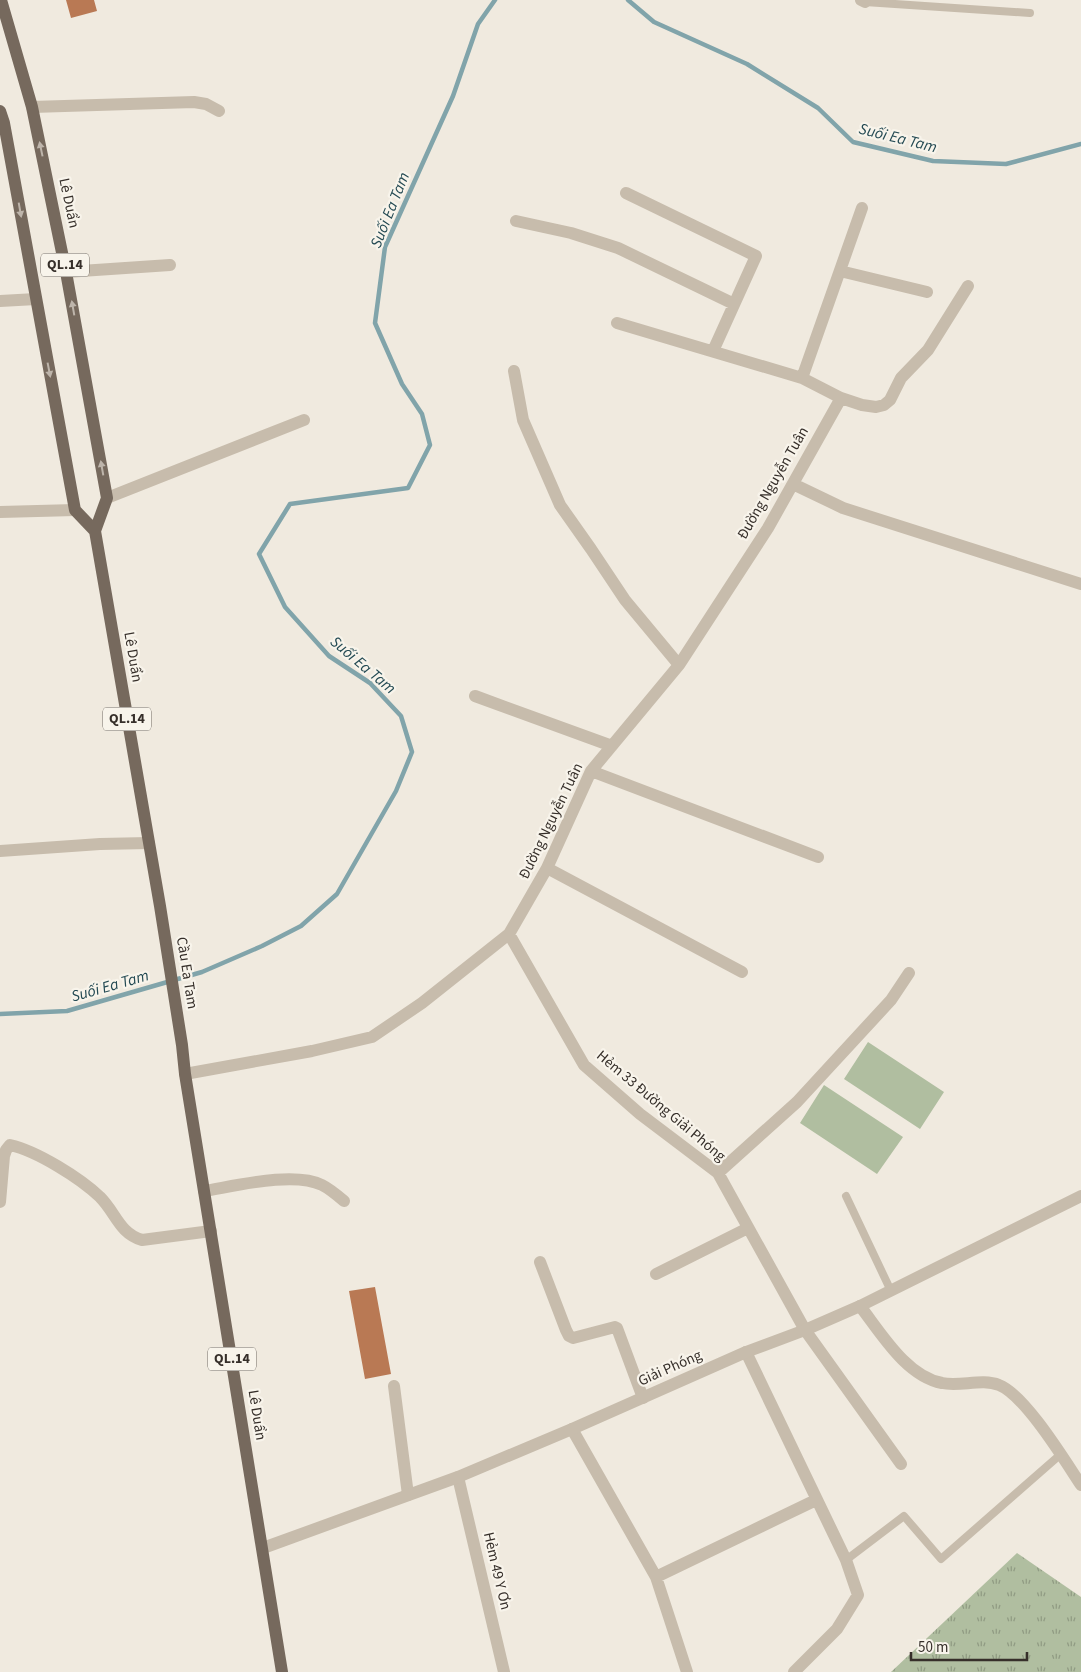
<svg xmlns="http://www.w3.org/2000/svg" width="1081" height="1672" viewBox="0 0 1081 1672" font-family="'Source Sans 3',sans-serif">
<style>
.green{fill:#b0bea0}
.park{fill:url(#park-tufts)}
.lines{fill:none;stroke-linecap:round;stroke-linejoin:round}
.stream{stroke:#81a4aa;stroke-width:4.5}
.building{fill:#b97954}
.service{stroke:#c7bcac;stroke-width:8}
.minor{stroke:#c7bcac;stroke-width:12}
.tertiary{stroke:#c7bcac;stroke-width:12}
.primary{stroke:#76695d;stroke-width:12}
.oneway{fill:#beb5ab}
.labels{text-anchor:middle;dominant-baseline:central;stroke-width:4.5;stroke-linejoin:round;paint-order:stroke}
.shield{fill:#f8f4eb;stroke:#706a64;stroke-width:1}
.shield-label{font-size:14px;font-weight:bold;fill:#362f2a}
.street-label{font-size:15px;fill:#362f2a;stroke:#f8f4eb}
.water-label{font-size:16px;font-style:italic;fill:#244a53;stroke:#f8f4eb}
</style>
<defs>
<pattern id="park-tufts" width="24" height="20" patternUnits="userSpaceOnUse" patternTransform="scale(1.25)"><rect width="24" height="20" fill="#b0bea0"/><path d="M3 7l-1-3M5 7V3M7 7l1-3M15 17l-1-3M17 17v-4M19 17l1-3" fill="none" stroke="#909b83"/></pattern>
</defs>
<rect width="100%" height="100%" fill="#f0eadf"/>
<path class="green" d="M868 1042 944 1092 920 1129 844 1079Z
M824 1085 903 1137 877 1174 800 1123Z"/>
<path class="park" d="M1017 1553 1081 1597V1672H891Z"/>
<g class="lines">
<path class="stream" d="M628 0 654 22 747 64 818 108 853 142 933 161 1006 164 1081 144
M0 1014 67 1011 202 972 262 946 301 926 337 894 396 791 412 752 401 716 370 683 329 656 285 607 259 554 290 504 408 488 430 445 422 414 402 384 375 323 385 247 453 96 478 24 495 0"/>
</g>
<path class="building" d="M66 0H94L97 11 71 18Z
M375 1287 391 1374 365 1379 349 1291Z"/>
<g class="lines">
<path class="service" d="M866 0 865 2 1030 13
M846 1196 891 1291
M846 1560 904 1516 941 1559 1061 1454"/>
<path class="minor" d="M861 0 865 2
M32 107 194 102 206 104 219 111
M626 193 756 256 713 351
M516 221 571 233 618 248 734 304
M840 271 927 292
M66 272 170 265
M0 301 36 299
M617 323 802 378 841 398 862 405 876 407 884 405 890 400 901 378 928 350 968 286
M514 371 523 420 560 505 591 549 625 600 679 665
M802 378 862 208
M793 484 843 508 1081 584
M107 498 304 420
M0 512 75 510
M475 696 612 746
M591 771 818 857
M0 851 100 844 149 843
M547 868 742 972
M509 934 584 1065 640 1114 718 1173 805 1330 901 1464
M185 1074 312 1051 372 1037 422 1003 509 934 547 868 591 771 679 665 768 528 841 398
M718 1173 797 1102 891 1000 909 973
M204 1191C235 1186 294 1171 322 1185 330 1189 337 1195 344 1201
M0 1202 4 1156 6 1150 10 1145C37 1151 80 1178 100 1197 116 1213 119 1233 142 1240L211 1231
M540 1262 566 1330 569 1336 573 1338 615 1327 617 1328 643 1398
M656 1274 748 1228
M860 1306C881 1333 906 1376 942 1383 960 1387 982 1378 999 1385 1025 1395 1065 1461 1081 1485
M746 1352 846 1560 858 1595 837 1629 794 1672
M394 1386 408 1495
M572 1429 656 1577 687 1672
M458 1477 504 1672
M656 1577 816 1500"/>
<path class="tertiary" d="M263 1548 458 1477 572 1429 746 1352 805 1330 860 1306 1081 1196"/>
<path class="primary" d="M1 0 32 107 66 272 107 498 95 531 160 906 182 1045 185 1074 282 1672
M0 111 4 123 75 510 95 531"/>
</g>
<defs><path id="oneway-solid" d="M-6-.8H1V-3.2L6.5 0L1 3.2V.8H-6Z" transform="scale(1.25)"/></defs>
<g class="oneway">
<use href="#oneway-solid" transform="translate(41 149) rotate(-102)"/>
<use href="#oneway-solid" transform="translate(20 210) rotate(80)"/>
<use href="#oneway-solid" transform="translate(73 308) rotate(-100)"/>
<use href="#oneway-solid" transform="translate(49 370) rotate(79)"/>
<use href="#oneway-solid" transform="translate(102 468) rotate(-100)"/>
</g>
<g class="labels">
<g class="shield">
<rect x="41" y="253.5" width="48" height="23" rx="4"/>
<rect x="103" y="707.5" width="48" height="23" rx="4"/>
<rect x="208" y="1347.5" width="48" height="23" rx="4"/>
</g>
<g class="shield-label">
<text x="65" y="265">QL.14</text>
<text x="127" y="719">QL.14</text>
<text x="232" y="1359">QL.14</text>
</g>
<g class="street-label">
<text transform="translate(69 203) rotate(78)">Lê Duẩn</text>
<text transform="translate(773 483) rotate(-60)">Đường Nguyễn Tuân</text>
<text transform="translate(133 657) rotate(80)">Lê Duẩn</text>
<text transform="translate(551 821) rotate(-64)">Đường Nguyễn Tuân</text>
<text transform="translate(187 973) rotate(81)">Cầu Ea Tam</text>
<text transform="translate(661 1106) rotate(40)">Hẻm 33 Đường Giải Phóng</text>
<text transform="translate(670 1368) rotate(-24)">Giải Phóng</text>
<text transform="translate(257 1415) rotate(81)">Lê Duẩn</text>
<text transform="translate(497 1571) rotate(77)">Hẻm 49 Y Ơn</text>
</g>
<g class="water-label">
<text transform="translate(898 138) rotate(14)">Suối Ea Tam</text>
<text transform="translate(390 210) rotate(-68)">Suối Ea Tam</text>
<text transform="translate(363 665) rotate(40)">Suối Ea Tam</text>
<text transform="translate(110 986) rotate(-16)">Suối Ea Tam</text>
</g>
</g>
<path d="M911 1652v8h116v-8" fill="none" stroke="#362f2a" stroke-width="2.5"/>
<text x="918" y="1652" font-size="15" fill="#362f2a" stroke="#f8f4eb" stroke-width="4" paint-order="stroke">50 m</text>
</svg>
